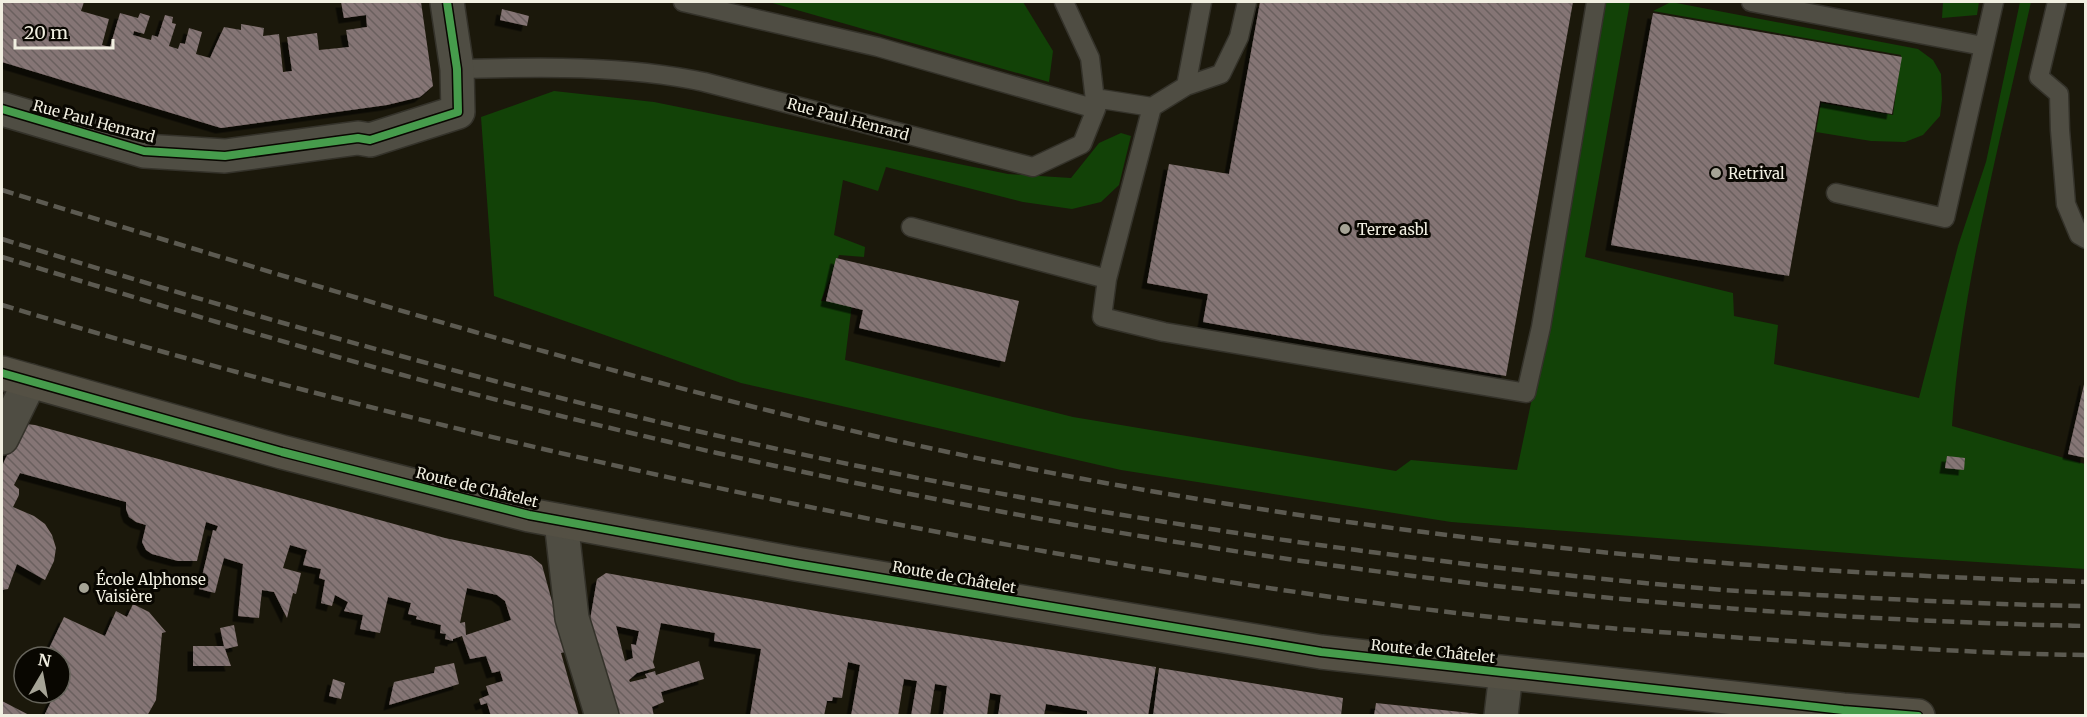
<svg xmlns="http://www.w3.org/2000/svg" width="2087" height="717" viewBox="0 0 2087 717" font-family="Merriweather,serif">
<style>
.grass{fill:#124207}
.building{fill:url(#building-back-hatch);fill-rule:evenodd;filter:url(#shadow)}
.lines{fill:none;stroke-linecap:round;stroke-linejoin:round}
.service-casing{stroke:#34322a;stroke-width:21}
.minor-casing{stroke:#34322a;stroke-width:36}
.secondary-casing{stroke:#34322a;stroke-width:36}
.service{stroke:#4f4d43;stroke-width:18}
.minor{stroke:#4f4d43;stroke-width:33}
.secondary{stroke:#545044;stroke-width:33}
.rail{stroke:#5c5a51;stroke-width:4.5;stroke-dasharray:12 6;stroke-linecap:butt}
.cycleway-casing{stroke:#090701;stroke-width:11}
.cycleway{stroke:#469c4c;stroke-width:8}
.poi-dot{fill:#a6a496;stroke:#090701;stroke-width:2}
.labels{text-anchor:middle;dominant-baseline:central;stroke-width:6;stroke-linejoin:round;paint-order:stroke}
.street-label{font-size:15px;fill:#f1efe1;stroke:#090701}
.poi-label{font-size:15px;fill:#f1efe1;stroke:#090701;text-anchor:start}
</style>
<defs>
<pattern id="building-back-hatch" width="6" height="6" patternUnits="userSpaceOnUse" patternTransform="scale(1.5)"><rect width="6" height="6" fill="#857474"/><path d="M-1 5l2 2M0 0l6 6M5-1l2 2" fill="none" stroke="#6a605e"/></pattern>
<filter id="shadow"><feDropShadow dx="-5.5" dy="5.5" stdDeviation="0" flood-color="#0009"/></filter>
</defs>
<rect width="100%" height="100%" fill="#1b180b"/>
<path class="grass" d="M769 2H1023L1053 51 1049 82Z
M1606 2H1630L1585 257 1733 293 1734 316 1778 325 1774 364 1919 398 1958 246 1986 162 2020 2H2031C2000 142 1962 283 1952 426L2085 464V569L1901 557 1451 522 1121 470 741 383 494 296 481 117 554 91 654 102 1008 174 1071 178 1099 143 1121 133 1131 136 1119 185 1101 202 1072 209 1023 202 886 167 878 191 843 180 834 235 865 247 864 257 839 255 821 301 852 304 845 360 1073 417 1396 471 1411 460 1517 470 1551 307Z
M1671 2 1918 49 1933 60 1941 74 1942 99 1940 116 1923 135 1905 142 1871 141 1816 132 1821 103 1893 115 1901 55 1653 11Z
M1943 2H1979L1977 15 1942 18Z"/>
<path class="building" d="M2 2H84L81 11 109 19 102 45 110 47 120 13 138 18 140 13 150 16 144 34 134 31 133 35 151 40 152 35 158 37 165 15 173 17 172 23 176 24 169 46 178 49 180 43 185 44 189 28 202 32 196 54 210 58 224 27 241 30V24L264 28 263 36 279 34 283 72 292 71 287 37 317 33 319 50 349 47 346 30 367 27 366 15 344 18 341 2H421L433 86 420 97 387 105 221 128 2 62Z
M1260 2H1573L1506 376 1203 322 1208 294 1147 283 1169 164 1229 174Z
M502 9 529 16 527 26 500 20Z
M1653 13 1902 57 1892 114 1820 101 1789 276 1611 245Z
M836 258 1019 301 1005 362 859 328 863 310 826 301Z
M2085 380H2086V458L2068 454Z
M26 424 35 425 445 538 531 556 542 565 566 652 561 653 579 716H491L487 703 481 705 479 699 489 695 486 686 503 681 500 671 492 673 486 656 470 659 462 636 453 639V641L445 639 446 634 440 633 441 625 416 619 417 616 408 614 411 603 388 597 380 633 360 629 363 615 344 611 348 602 335 595 332 606 321 603 325 580 319 578 321 569 303 565 307 550 290 545 283 568 301 573 296 594 293 593 287 618 274 592 262 590 259 618 238 616 243 564 224 558 215 593 199 589 213 530 216 531 218 526 206 522 197 561H178L152 554 146 550 142 542 146 525 136 522 129 517 126 509V502L20 473 14 485 19 489V495L13 507 34 516 45 524 52 535 56 548 54 561 45 580 17 564 8 589 2 590V466L19 429ZM467 588 497 595 505 601 511 620 466 635 465 622 460 623Z
M1947 456 1965 458 1964 470 1945 468Z
M606 573 838 615 1156 667 1148 716H1087V711L1046 704 1044 716H998L1001 695 990 693 987 716H943L947 686 935 684 930 716H911L917 681 904 679 898 716H851L860 665 848 662 842 698 833 697 832 701H827L824 716H750L761 649 714 641 715 633 661 623 653 662 655 668 637 673 629 680 630 682 647 678 645 674 655 671 656 675 699 661 704 679 661 692 664 702 652 707 654 716H617L590 620 597 579ZM616 626 639 631 636 645 631 644 633 658 625 661Z
M133 604 149 612 166 632 162 633 156 700 147 716H44L55 693H60V657H45L64 617 105 636 116 611 127 617Z
M234 625 238 646 225 649 231 666H193V646H224L220 628Z
M454 663 459 684 389 705 394 682 434 673 435 667Z
M1159 668 1343 698 1341 716H1153Z
M333 679 345 683 341 699 329 696Z
M2 701 31 716H2Z
M1376 703 1480 714V716H1374Z"/>
<g class="lines">
<defs>
<path id="service" d="M683 2 878 47 1096 109
M1751 2 1983 46
M2057 2 2039 77 2059 94 2060 130 2066 204 2079 235 2086 239
M457 69C540 67 623 65 704 82L1033 167 1082 144 1096 109 1090 58 1064 2
M1186 86 1221 74 1239 37 1247 2
M1152 107 1186 86 1202 2
M1836 193 1945 218 1994 2
M911 227 1107 279 1152 107 1095 98
M1107 279 1102 317 1164 332 1526 393 1541 327 1596 2"/>
<path id="minor" d="M2 109 144 151 225 156 358 138 370 140 458 112 457 69 447 2
M2 438 30 381
M561 521 572 618 602 716
M1501 716 1506 673"/>
<path id="secondary" d="M2 373 282 452 529 515 796 564 1321 652 1843 710 1918 716"/>
</defs>
<use href="#service" class="service-casing"/>
<use href="#minor" class="minor-casing"/>
<use href="#secondary" class="secondary-casing"/>
<use href="#service" class="service"/>
<use href="#minor" class="minor"/>
<use href="#secondary" class="secondary"/>
<path class="rail" d="M2 190C288 278 574 366 866 434 1266 525 1676 571 2086 582
M2 239C287 327 575 409 868 468 1150 525 1436 566 1723 590 1766 593 1808 594 1851 597 1929 601 2007 605 2086 606
M2 257C182 312 362 367 545 412 1049 538 1566 615 2086 626
M2 305C304 396 612 470 922 529 1114 565 1307 597 1501 618 1607 629 1713 636 1820 643 1908 648 1997 654 2086 655"/>
<defs>
<path id="cycleway" d="M2 109 144 151 225 156 358 138 370 140 458 112 457 69 447 2
M2 373 282 452 529 515 796 564 1321 652 1843 710 1918 716"/>
</defs>
<use href="#cycleway" class="cycleway-casing"/>
<use href="#cycleway" class="cycleway"/>
</g>
<g class="poi-dot">
<circle cx="1716" cy="173" r="6"/>
<circle cx="1345" cy="229" r="6"/>
<circle cx="84" cy="588" r="6"/>
</g>
<g class="labels">
<g class="street-label">
<text transform="translate(848 119) rotate(15)">Rue Paul Henrard</text>
<text transform="translate(94 121) rotate(15)">Rue Paul Henrard</text>
<text transform="translate(477 487) rotate(14)">Route de Châtelet</text>
<text transform="translate(954 577) rotate(10)">Route de Châtelet</text>
<text transform="translate(1433 651) rotate(6)">Route de Châtelet</text>
</g>
<g class="poi-label">
<text x="1728" y="173">Retrival</text>
<text x="1357" y="229">Terre asbl</text>
<text x="96" y="579">École Alphonse<tspan x="96" dy="17">Vaisière</tspan></text>
</g>
</g>
<rect width="2087" height="717" fill="none" stroke="#f1efe1" stroke-width="6"/>
<g transform="translate(42 675) rotate(10)"><circle r="28" fill="#090701" stroke="#66645b" stroke-width="1.5"/>
<path d="M0-4.5L10 22L0 15L-10 22Z" fill="#a6a496"/>
<text y="-9" font-size="16" font-weight="bold" text-anchor="middle" fill="#f1efe1">N</text>
</g>
<path d="M15 39v9h98v-9" fill="none" stroke="#f1efe1" stroke-width="3"/>
<text x="24" y="39" font-size="18" fill="#f1efe1" stroke="#090701" stroke-width="4.5" paint-order="stroke">20 m</text>
</svg>
